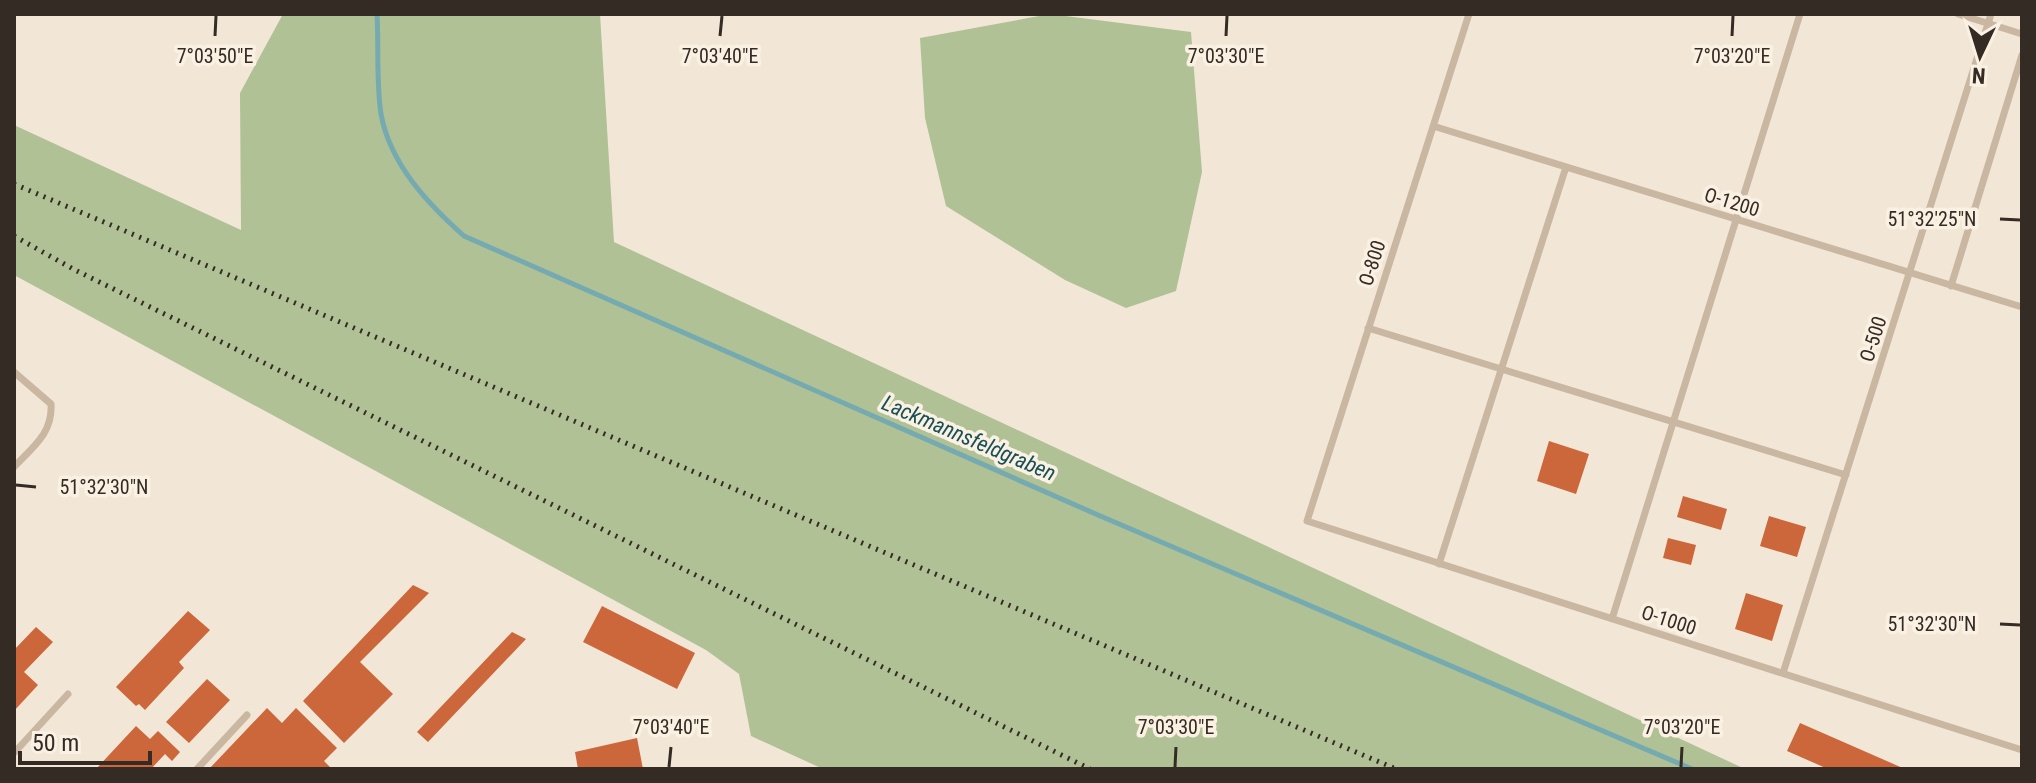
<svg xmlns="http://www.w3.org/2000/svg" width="2036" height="783" viewBox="0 0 2036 783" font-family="'Roboto Condensed',sans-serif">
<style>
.green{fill:#b0c196}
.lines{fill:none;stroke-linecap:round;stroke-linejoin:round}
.stream{stroke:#75aab0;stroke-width:5}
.building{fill:#cc673b}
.service{stroke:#cab7a2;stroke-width:7}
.rail{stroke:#352b25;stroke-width:5;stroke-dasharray:2 6;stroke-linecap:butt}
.ticks{fill:none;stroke:#352b25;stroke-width:3}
.labels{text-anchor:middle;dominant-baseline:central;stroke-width:7;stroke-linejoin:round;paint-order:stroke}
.street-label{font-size:20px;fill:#352b25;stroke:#faf1e3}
.water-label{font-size:22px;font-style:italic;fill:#195058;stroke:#faf1e3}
.ticks-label{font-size:20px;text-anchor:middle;fill:#352b25;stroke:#faf1e3;stroke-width:7;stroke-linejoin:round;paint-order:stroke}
</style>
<rect width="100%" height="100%" fill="#f2e7d7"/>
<path class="green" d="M283 14H600L614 242 1745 769H823L751 736 739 674 706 650 14 275V125L241 230 240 93Z
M1050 14 1191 32 1202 172 1176 291 1126 308 1065 280 946 206 925 118 920 38Z"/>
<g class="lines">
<path class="stream" d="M377 14C379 47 376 82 381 114 390 164 428 204 464 236L1098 515 1692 769"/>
</g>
<path class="building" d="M1549 441 1589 454 1576 494 1537 481Z
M1683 496 1727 509 1721 530 1677 517Z
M1769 516 1806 527 1797 557 1760 546Z
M1668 538 1696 545 1691 565 1663 558Z
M413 585 429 593 360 662 393 694 344 743 303 701Z
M1746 593 1783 605 1772 641 1735 629Z
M602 606 695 653 677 689 583 642Z
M188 611 210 630 179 662 184 668 145 710 139 704 136 706 116 687Z
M36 627 53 642 24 672 38 685 14 711V650Z
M512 632 526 639 428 742 417 732Z
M207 679 230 700 189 743 166 722Z
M267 708 282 723 296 708 337 748 324 761 332 769H209Z
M1800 723 1905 769H1828L1787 751Z
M136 726 150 739 158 731 180 752 172 761 165 754 151 769H96Z
M637 738 643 769H578L575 752Z"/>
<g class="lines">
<path class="service" d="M1469 14 1307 521 2022 750
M1958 14 2022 34
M1433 126 2022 307
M1951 286 2022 55
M1368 328 1846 475
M14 372 51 404C53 433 33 447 14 467
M1439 564 1566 167
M1612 619 1800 14
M1783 673 1991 14
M14 753 68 694
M197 769 247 715"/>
<path class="rail" d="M14 184 1396 769
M14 236 75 270 1090 769"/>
</g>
<path class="ticks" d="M215 36 216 16M720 36 722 16M1226 36 1227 16M1732 36 1733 16M2000 219 2020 220M16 485 36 487M2000 624 2020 625M669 767 671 747M1175 767 1176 747M1681 767 1682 747"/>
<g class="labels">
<g class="street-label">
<text transform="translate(1732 202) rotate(17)">O-1200</text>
<text transform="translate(1372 263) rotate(-72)">O-800</text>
<text transform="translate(1873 339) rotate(-72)">O-500</text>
<text transform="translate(1669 620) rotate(18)">O-1000</text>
</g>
<g class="water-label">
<text transform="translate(969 438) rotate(23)">Lackmannsfeldgraben</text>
</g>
</g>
<g class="ticks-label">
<text x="215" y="63">7°03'50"E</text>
<text x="720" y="63">7°03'40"E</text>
<text x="1226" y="63">7°03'30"E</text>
<text x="1732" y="63">7°03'20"E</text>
<text x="1932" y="226">51°32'25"N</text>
<text x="104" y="494">51°32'30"N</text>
<text x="1932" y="631">51°32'30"N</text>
<text x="671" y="734">7°03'40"E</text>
<text x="1176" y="734">7°03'30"E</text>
<text x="1682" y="734">7°03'20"E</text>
</g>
<rect width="2036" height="783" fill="none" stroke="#352b25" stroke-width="32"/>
<g transform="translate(1980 56) rotate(184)" stroke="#faf1e3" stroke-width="6" paint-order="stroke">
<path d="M0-6L14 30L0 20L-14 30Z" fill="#352b25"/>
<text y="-12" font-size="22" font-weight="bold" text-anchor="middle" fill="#352b25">N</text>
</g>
<path d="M20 751v12h130v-12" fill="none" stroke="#352b25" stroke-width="4"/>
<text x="32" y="751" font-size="24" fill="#352b25" stroke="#faf1e3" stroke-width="6" paint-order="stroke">50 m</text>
</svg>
